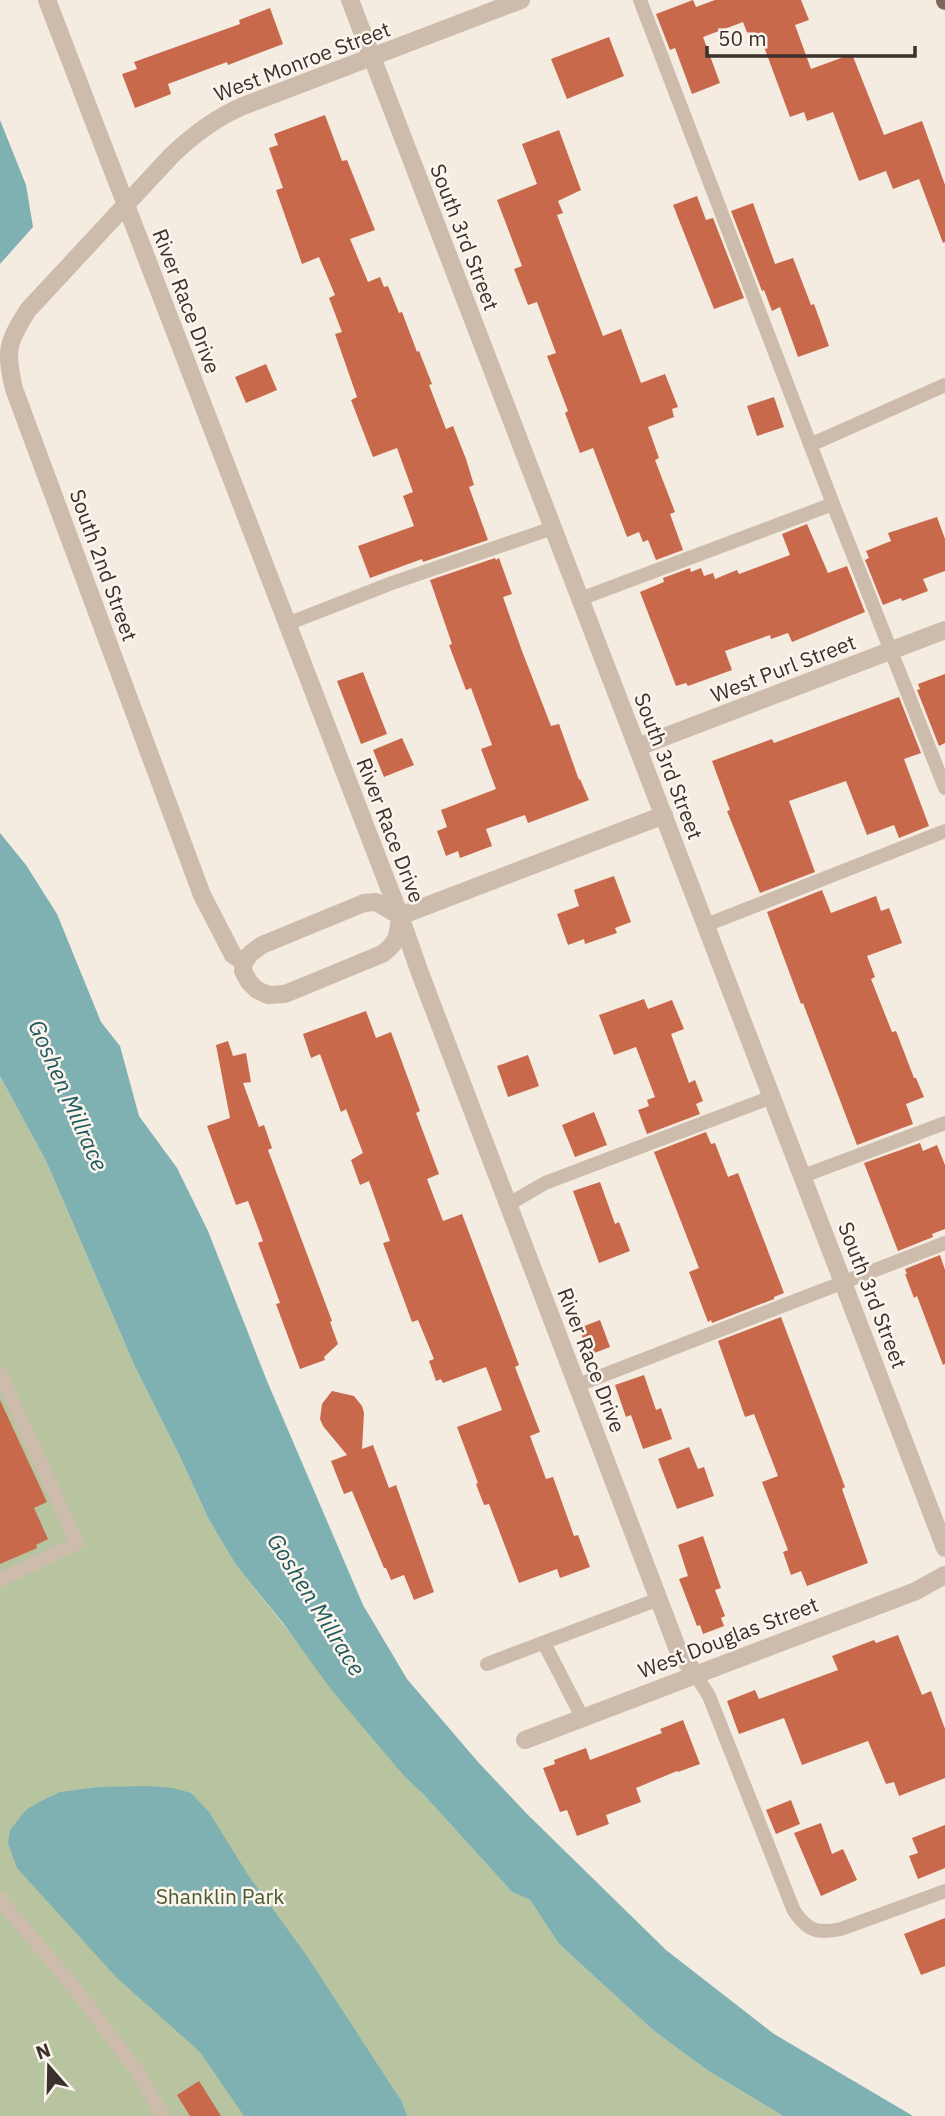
<svg xmlns="http://www.w3.org/2000/svg" width="945" height="2116" viewBox="0 0 945 2116" font-family="'IBM Plex Sans',sans-serif">
<style>
.green{fill:#b8c4a0}
.water{fill:#7fb0b2}
.building{fill:#c8694b}
.lines{fill:none;stroke-linecap:round;stroke-linejoin:round}
.service{stroke:#cdbbac;stroke-width:14}
.minor{stroke:#cdbbac;stroke-width:18}
.primary{stroke:#7d675c;stroke-width:18}
.labels{text-anchor:middle;dominant-baseline:central;stroke-width:5;stroke-linejoin:round;paint-order:stroke}
.street-label{font-size:21px;fill:#3b302b;stroke:#fbf5ee}
.park-label{font-size:21px;fill:#4a5a2e;stroke:#fbf5ee}
.water-label{font-size:23px;font-style:italic;fill:#1f5a5e;stroke:#fbf5ee}
</style>
<rect width="100%" height="100%" fill="#f4ebe1"/>
<path class="green" d="M0 1076 46 1161 136 1369 180 1457 209 1520 236 1565 404 1776 424 1795 512 1892 530 1900 559 1944 654 2031 707 2070 783 2116H0Z"/>
<path class="water" d="M0 120 26 185 33 227 0 264Z
M0 833 26 865 57 914 101 1022 120 1046 139 1116 177 1168 208 1231 267 1381 363 1605 407 1679 478 1762 527 1814 666 1950 774 2034 913 2116H783L707 2070 654 2031 559 1944 530 1900 512 1892 424 1795 404 1776 330 1688 283 1623 236 1565 209 1520 180 1457 136 1369 46 1161 0 1076Z
M147 1786 173 1788 191 1793 209 1812 248 1875 307 1956 402 2102 407 2116H244L200 2052 117 1978 17 1868 8 1843 10 1830 26 1810 37 1803 60 1792 98 1787Z"/>
<path class="building" d="M693 0 696 7 715 0H801L809 20 795 25 811 69 852 54 884 135 922 121 945 185V242L943 243 919 179 893 189 886 171 859 181 833 112 807 121 804 112 790 117 763 44 753 48 743 22 703 37 720 83 692 94 675 48 670 50 656 14Z
M270 8 283 44 228 65 227 62 168 84 171 94 135 108 122 74 137 69 134 62 240 24 239 20Z
M609 37 624 76 567 99 551 59Z
M325 115 342 161 347 160 375 230 350 239 368 282 380 277 384 287 388 286 399 313 402 312 417 352 419 351 432 384 429 385 446 429 453 426 466 459 474 485 469 487 488 540 423 562 422 559 370 578 358 546 414 526 403 496 413 492 397 448 373 457 351 400 357 397 335 334 342 332 329 298 335 295 319 257 302 264 276 190 283 188 269 148 278 145 274 134Z
M559 130 581 190 558 201 563 213 557 215 603 336 621 329 641 383 665 374 678 407 672 409 674 417 648 427 659 458 655 460 675 512 670 514 683 550 656 560 648 540 643 542 639 532 627 537 593 448 580 453 565 413 568 411 547 356 556 353 537 302 528 305 514 269 522 266 497 200 537 184 522 144Z
M697 196 706 220 713 218 744 298 714 309 673 205Z
M753 203 775 264 793 258 811 305 814 304 829 346 798 357 780 307 772 311 764 290 762 291 731 211Z
M266 364 277 390 246 403 235 377Z
M774 397 784 427 757 436 747 406Z
M937 517 945 539V571L923 579 928 591 902 601 901 598 883 605 865 560 869 558 866 551 891 541 888 533Z
M807 524 828 573 847 566 865 612 792 642 788 633 771 639 770 635 725 651 732 670 688 686 686 683 676 686 640 592 664 582 663 578 690 568 691 572 701 568 704 576 713 573 715 579 737 570 739 574 790 555 782 534Z
M495 558 496 560 499 558 512 594 503 597 522 651 551 726 559 724 579 780 580 779 589 800 528 823 525 815 486 829 492 846 460 858 458 851 446 856 437 831 447 827 441 810 496 789 481 749 492 745 471 688 466 690 449 645 452 644 430 580Z
M363 672 387 734 361 744 337 681Z
M945 674V743L939 746 917 690 920 689 918 684Z
M899 697 921 753 904 759 929 826 899 838 894 825 867 835 846 781 789 801 815 872 760 893 727 811 730 810 712 761 772 739 774 743Z
M402 738 414 765 384 777 373 750Z
M614 876 631 922 615 928 617 933 585 944 584 939 568 945 557 914 579 906 574 890Z
M822 890 831 913 876 896 881 911 889 908 902 943 867 956 875 977 871 979 892 1032 896 1031 914 1078H916L924 1097 906 1104 913 1124 857 1145 803 1003 801 1004 767 912Z
M644 999 648 1009 672 1000 684 1029 671 1034 689 1083 695 1080 703 1101 696 1104 700 1114 647 1134 638 1110 649 1106 647 1100 655 1097 636 1047 614 1055 599 1015Z
M366 1011 376 1038 391 1032 420 1111 416 1113 439 1174 427 1179 443 1221 462 1214 519 1365 515 1367 540 1432 530 1436 546 1479 553 1477 574 1536 578 1535 590 1567 560 1578 557 1569 519 1583 489 1504 484 1505 476 1484 478 1483 457 1427 502 1410 486 1367 443 1383 441 1379 436 1381 429 1361 434 1359 418 1320 412 1322 383 1243 390 1241 369 1181 360 1185 351 1160 363 1153 346 1109 341 1112 320 1054 311 1058 303 1034Z
M228 1041 233 1056 246 1053 251 1082 243 1083 259 1127 264 1125 272 1148 268 1150 332 1321 330 1322 338 1344 324 1357 325 1360 300 1369 276 1304 280 1303 258 1243 263 1241 248 1201 236 1205 207 1126 230 1118 216 1045Z
M528 1055 539 1086 508 1097 497 1066Z
M594 1112 607 1145 575 1157 562 1125Z
M706 1132 711 1144 715 1143 728 1177 738 1173 784 1293 774 1297V1299L712 1323 711 1320 708 1322 689 1272 699 1268 654 1152Z
M920 1143 923 1151 937 1145 945 1165V1229L932 1234 933 1237 898 1251 864 1163Z
M600 1182 615 1224 619 1222 630 1251 599 1263 573 1191Z
M940 1255 945 1270V1364L943 1365 917 1296 914 1298 905 1274H907L905 1269Z
M781 1317 845 1487 842 1489 868 1563 807 1586 801 1571 791 1575 783 1552 788 1550 762 1482 778 1476 754 1414 745 1417 718 1341Z
M600 1320 610 1347 589 1355 579 1328Z
M644 1375 656 1410 661 1408 672 1439 643 1449 631 1415 626 1417 615 1385Z
M332 1391 354 1396 362 1406 364 1413 362 1449 373 1445 389 1488 396 1485 434 1592 414 1600 404 1575 391 1580 386 1568H384L352 1491 344 1494 331 1461 347 1455 323 1426 320 1419 322 1404Z
M0 1400 47 1502 34 1508 48 1539 36 1545 37 1548 0 1564Z
M689 1447 698 1469 704 1467 714 1496 677 1509 658 1459Z
M703 1536 721 1588 715 1590 725 1616 721 1618 724 1626 703 1634 700 1625 697 1626 679 1579 688 1576 678 1545Z
M898 1635 922 1695 931 1691 945 1729V1778L899 1796 894 1782 886 1784 868 1741 802 1765 784 1718 739 1734 727 1701 755 1690 759 1699 838 1670 832 1656 874 1640 876 1643Z
M683 1720 700 1764 678 1772 677 1771 636 1788 641 1802 606 1815 609 1824 577 1836 567 1810 560 1812 543 1768 555 1764 554 1760 586 1748 590 1760 662 1733 660 1729Z
M791 1800 800 1824 776 1834 766 1810Z
M821 1823 832 1854 843 1849 857 1880 821 1896 794 1833Z
M945 1825V1868L918 1879 909 1856 918 1853 912 1838Z
M945 1918V1966L921 1975 904 1934Z
M199 2081 221 2116H190L177 2095Z"/>
<g class="lines">
<path class="service" d="M640 0 833 504 945 788
M810 445 945 385
M580 599 833 504
M287 624 392 583 553 528
M706 925 945 831
M803 1176 945 1123
M509 1204 545 1183 772 1097
M0 1373 77 1543 0 1580
M578 1385 945 1243
M544 1643 582 1717
M487 1664 659 1599
M695 1674 709 1696 794 1911C808 1931 817 1934 841 1929L945 1891
M0 1898 5 1906 73 1986 137 2071 163 2116"/>
<path class="minor" d="M47 0 400 916 420 973 678 1650 695 1674
M350 0 945 1548
M638 747 945 630
M376 902 400 916C398 935 398 943 382 954L285 994 268 995 257 990 249 982 243 971 244 962 251 953 262 945 364 903Z
M400 916 664 815
M244 962 233 955 202 895 14 389C5 351 7 343 28 310L172 155C194 134 215 118 243 106L521 0
M525 1740 916 1591 945 1575"/>
<path class="primary" d="M945 0V1"/>
</g>
<g class="labels">
<g class="street-label">
<text transform="translate(302 61) rotate(-21)">West Monroe Street</text>
<text transform="translate(465 237) rotate(69)">South 3rd Street</text>
<text transform="translate(187 301) rotate(69)">River Race Drive</text>
<text transform="translate(104 565) rotate(70)">South 2nd Street</text>
<text transform="translate(783 668) rotate(-21)">West Purl Street</text>
<text transform="translate(669 766) rotate(69)">South 3rd Street</text>
<text transform="translate(391 830) rotate(69)">River Race Drive</text>
<text transform="translate(873 1295) rotate(69)">South 3rd Street</text>
<text transform="translate(592 1360) rotate(69)">River Race Drive</text>
<text transform="translate(728 1637) rotate(-21)">West Douglas Street</text>
</g>
<g class="park-label">
<text x="220" y="1896">Shanklin Park</text>
</g>
<g class="water-label">
<text transform="translate(69 1095) rotate(66)">Goshen Millrace</text>
<text transform="translate(317 1604) rotate(58)">Goshen Millrace</text>
</g>
</g>
<g transform="translate(49 2067) rotate(340)" stroke="#fbf5ee" stroke-width="5" paint-order="stroke">
<path d="M0-5L12 26L0 18L-12 26Z" fill="#3b302b"/>
<text y="-10" font-size="19" font-weight="bold" text-anchor="middle" fill="#3b302b">N</text>
</g>
<path d="M707 46v10h208v-10" fill="none" stroke="#3b302b" stroke-width="3.5"/>
<text x="718" y="46" font-size="21" fill="#3b302b" stroke="#fbf5ee" stroke-width="5" paint-order="stroke">50 m</text>
</svg>
